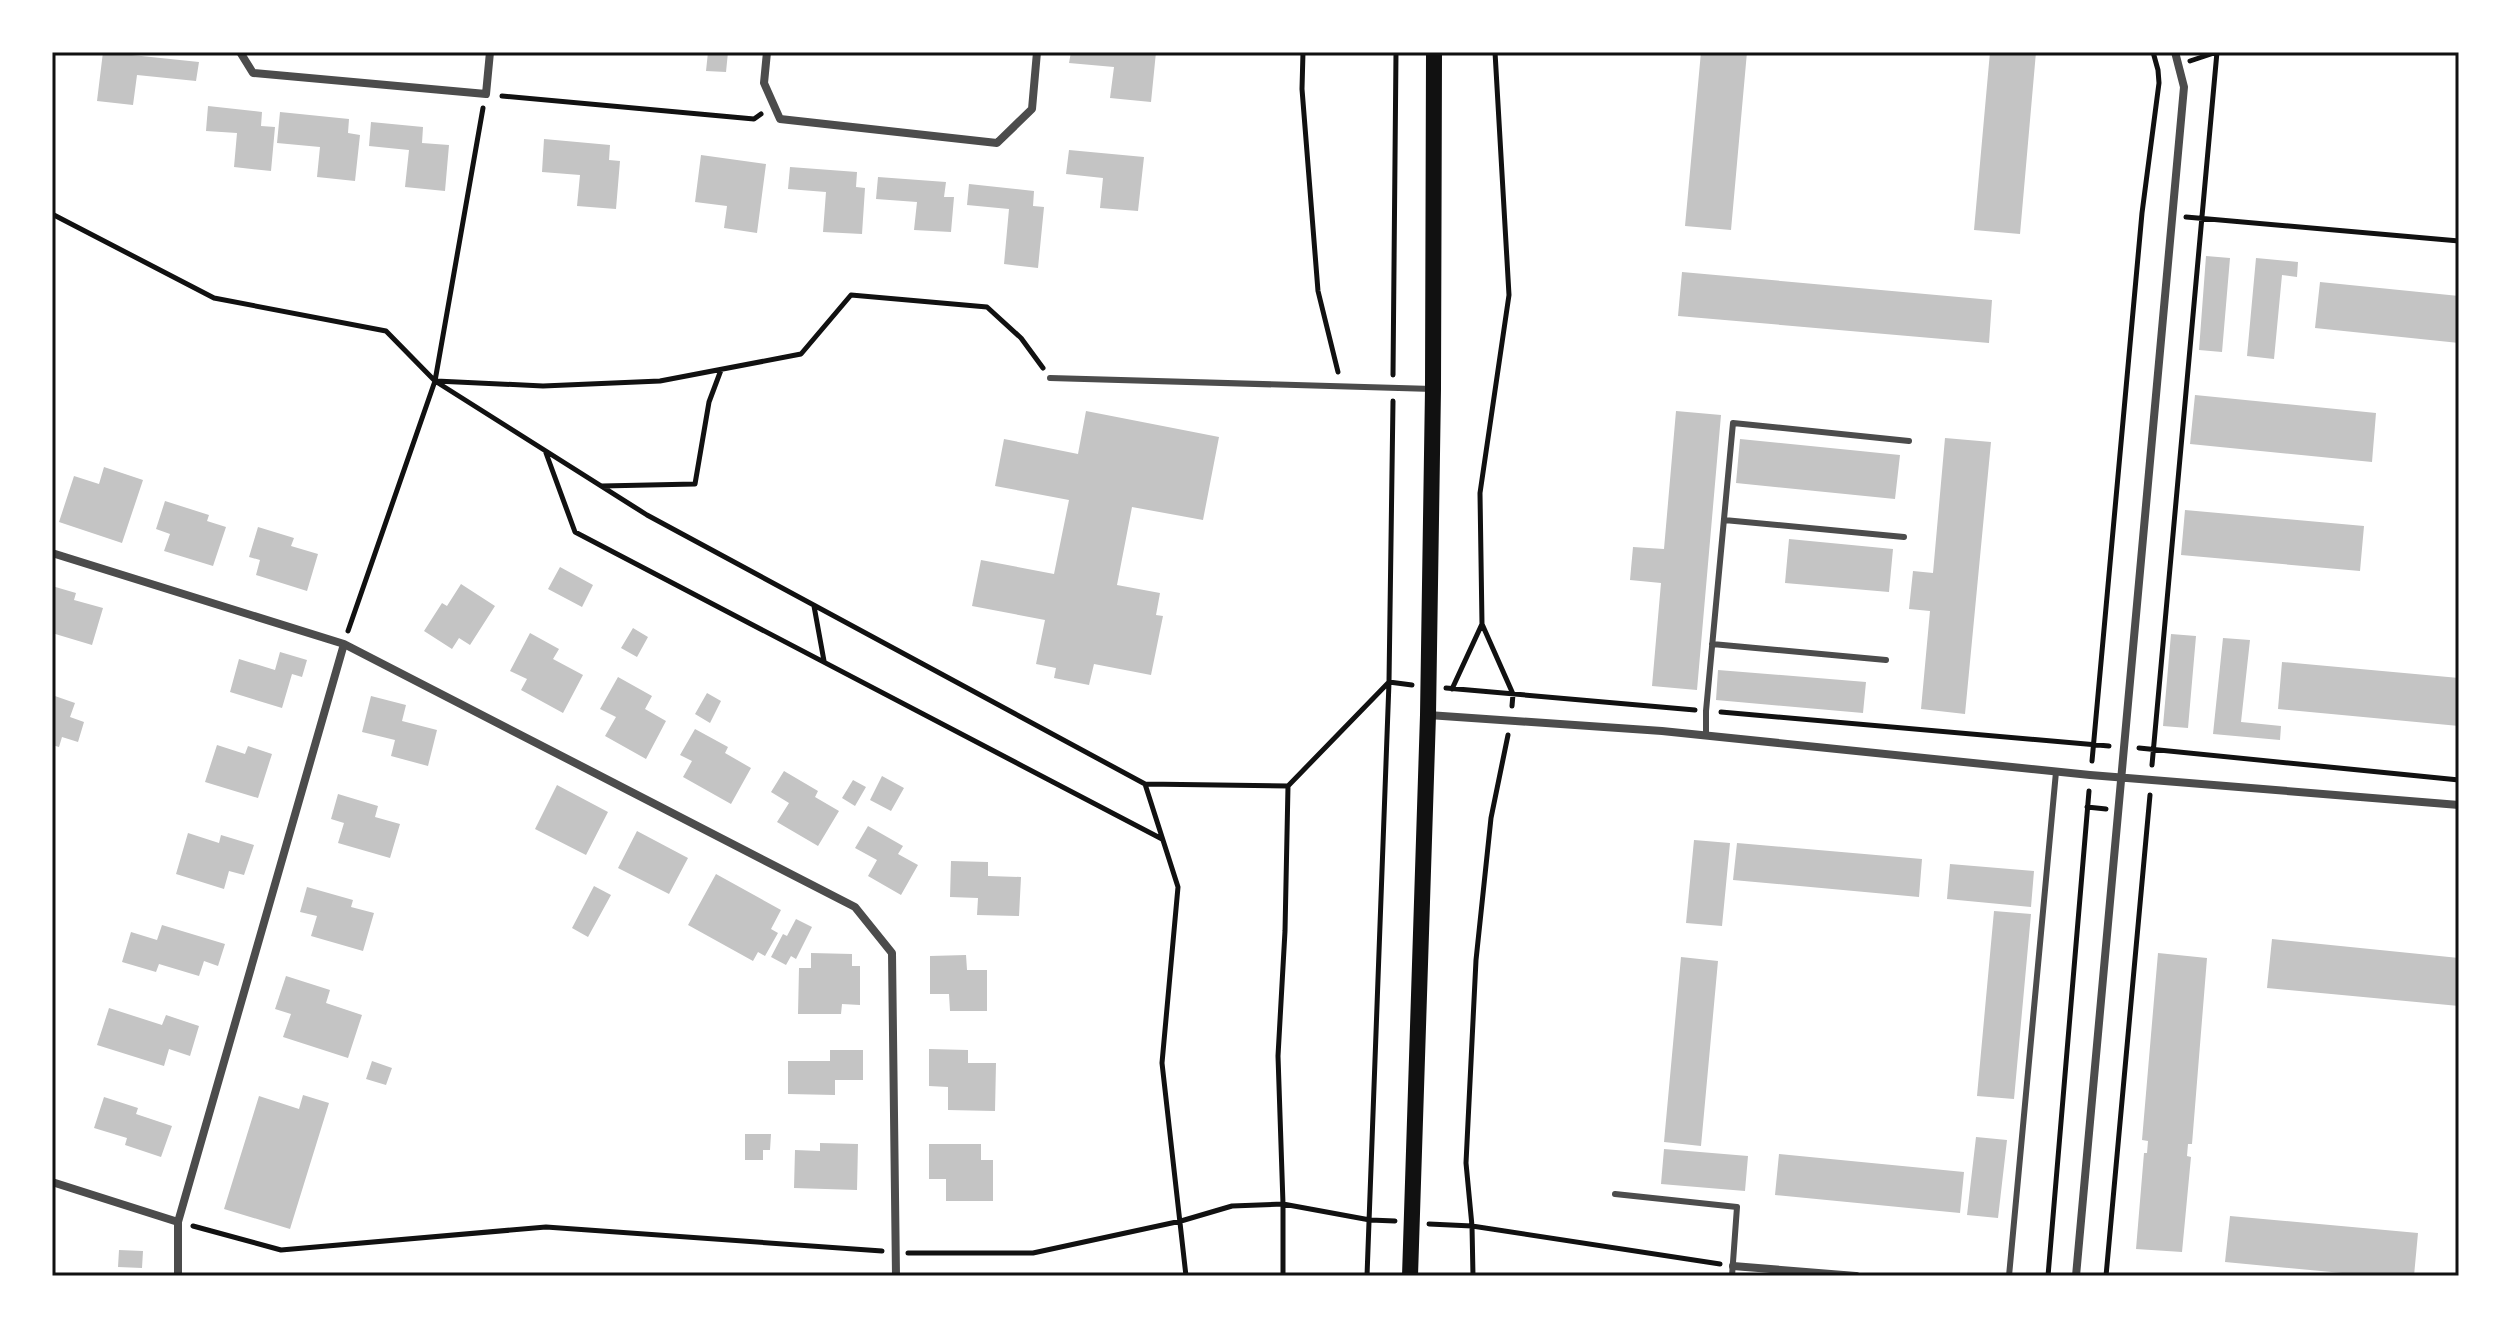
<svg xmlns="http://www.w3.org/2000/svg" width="2511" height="1328" viewBox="0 0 2511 1328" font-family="'Nunito Sans',sans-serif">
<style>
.building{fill:#c4c4c4}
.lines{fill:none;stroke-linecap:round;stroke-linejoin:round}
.path{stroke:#111;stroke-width:5}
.service{stroke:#4c4c4c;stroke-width:6}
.minor{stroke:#4c4c4c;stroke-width:8}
.secondary{stroke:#111;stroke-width:16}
.neatline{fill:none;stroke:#111;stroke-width:3}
</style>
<rect width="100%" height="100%" fill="#fff"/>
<path class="building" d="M103 52 199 62 196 81 137 75 133 105 97 101Z
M708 52H728L726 72 706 71Z
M1071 52H1156L1151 102 1110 98 1114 67 1069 63Z
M1701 52H1747L1731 230 1685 226Z
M1990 52H2036L2020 234 1974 230Z
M208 106 262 112 261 126 275 127 271 171 234 167 237 133 206 131Z
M280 112 349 119 348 133 360 135 355 181 317 177 320 147 277 143Z
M371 122 423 127 422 143 449 145 445 191 405 187 409 150 369 146Z
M544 139 610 145 609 160 620 161 616 209 577 206 580 175 542 172Z
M1069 150 1144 157 1138 211 1100 208 1103 178 1066 174Z
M701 155 766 164 757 233 724 228 727 206 695 202Z
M790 167 857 172 856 187 865 188 862 234 823 232 826 192 788 189Z
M878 177 946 182 944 197H954L951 232 914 230 917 202 876 199Z
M969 184 1034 191 1033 206 1044 207 1038 268 1004 264 1009 209 967 205Z
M2206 256 2230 258 2222 352 2199 350Z
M2256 258 2298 262 2297 277 2282 275 2274 359 2247 356Z
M1682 272 1992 300 1989 343 1678 316Z
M2320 282 2459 296V343L2315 328Z
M2195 395 2376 413 2372 462 2190 444Z
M1086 411 1219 437 1203 520 1132 507 1117 585 1160 593 1156 615 1163 616 1151 675 1094 664 1089 685 1054 678 1056 668 1036 664 1045 620 972 606 981 560 1054 574 1069 500 995 486 1004 439 1078 454Z
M1676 411 1721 415 1697 690 1652 686 1661 583 1630 580 1633 547 1664 549Z
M1945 438 1991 442 1965 714 1921 709 1930 611 1909 609 1913 571 1933 573Z
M1740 439 1900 455 1895 499 1736 483Z
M104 467 143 480 122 543 59 522 74 476 99 484Z
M165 501 209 515 207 521 226 527 213 566 164 551 170 534 156 529Z
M2185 510 2364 526 2360 571 2181 555Z
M258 527 294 538 291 546 318 554 307 591 256 575 260 560 249 557Z
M1789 539 1893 549 1889 592 1785 583Z
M560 567 593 585 582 607 548 589Z
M461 584 495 606 470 645 459 638 452 649 424 631 442 603 447 606Z
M52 586 76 593 74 600 103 608 92 645 52 633Z
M633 628 648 637 637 657 621 648Z
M530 633 559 649 553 659 583 675 563 713 521 690 527 679 510 671Z
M2171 634 2196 636 2188 728 2163 726Z
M2223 638 2250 640 2241 722 2281 726 2280 740 2213 734Z
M280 652 307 660 302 677 292 674 282 708 230 692 239 659 275 670Z
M2282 662 2459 678V726L2278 709Z
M1718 670 1866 682 1863 713 1716 700Z
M618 677 652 696 645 709 666 721 646 759 605 736 616 717 600 709Z
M707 693 721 701 710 723 695 714Z
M52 695 75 703 70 717 84 722 78 742 62 737 59 747 52 745Z
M371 696 406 705 402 721 437 730 428 766 391 756 395 740 362 732Z
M695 729 728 747 725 753 751 768 731 804 683 777 692 761 680 755Z
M217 745 245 754 248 746 272 754 258 798 205 782Z
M784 771 818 791 815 797 839 811 818 846 777 822 789 803 771 792Z
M882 776 904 788 891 811 870 800Z
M853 780 866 787 855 806 842 798Z
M557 785 608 812 586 855 535 829Z
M338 794 378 806 375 817 400 824 390 858 338 843 344 823 331 819Z
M868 826 903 846 898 854 918 865 901 895 868 876 877 860 855 848Z
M637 831 688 858 669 894 618 868Z
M188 833 219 843 221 835 254 845 244 875 229 871 224 889 176 874Z
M1694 840 1730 843 1722 926 1686 923Z
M1737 843 1922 859 1919 897 1733 880Z
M951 861 988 862V876L1021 877 1019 916 977 915 978 898 950 897Z
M1950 864 2034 871 2031 907 1947 899Z
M716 874 781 910 771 929 778 933 765 956 758 952 753 961 688 925Z
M594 886 611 895 588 937 572 928Z
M307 887 353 900 351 907 374 913 363 951 311 936 317 916 300 912Z
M1994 911 2031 914 2014 1099 1977 1096Z
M796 919 812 927 796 959 791 956 786 965 771 957 783 934 787 936Z
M162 925 225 944 218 966 204 961 199 976 159 964 156 972 122 962 131 932 157 940Z
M2272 939 2459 958V1006L2267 988Z
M811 953 852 954V966H860V1005L842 1004 841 1014H798L799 968H811Z
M2158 953 2207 958 2192 1144H2188L2187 1156 2191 1157 2182 1252 2136 1249 2144 1153H2147L2148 1141 2142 1140Z
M966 955 967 970H987V1011H950L949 994H930V956Z
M1681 957 1718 961 1701 1146 1664 1142Z
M286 976 330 990 326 1003 362 1015 348 1058 283 1037 291 1014 275 1009Z
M109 1008 162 1025 166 1015 199 1026 190 1056 169 1049 164 1066 97 1045Z
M929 1049 968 1050V1063H996L995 1111 948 1110V1087L929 1086Z
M830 1050H863V1080H835V1095L788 1094V1061H830Z
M372 1061 392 1068 386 1085 366 1079Z
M303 1095 329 1103 290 1229 224 1209 259 1096 299 1109Z
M104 1097 138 1108 136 1114 172 1126 161 1157 125 1145 127 1138 94 1128Z
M745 1134H771L770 1150H763V1160H745Z
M1976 1137 2007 1140 1998 1218 1967 1215Z
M820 1143 858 1144 857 1190 794 1188 795 1150 820 1151Z
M929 1144H981V1160H993V1201H946V1179H929Z
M1664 1149 1748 1156 1745 1191 1661 1184Z
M1779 1154 1964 1172 1960 1213 1775 1195Z
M2230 1216 2418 1233 2414 1276H2374L2225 1262Z
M119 1250 143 1251 142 1268 118 1267Z"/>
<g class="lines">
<path class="path" d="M1303 52 1302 89 1318 291 1338 372
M1495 52 1509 295 1480 493 1482 624 1513 694 1512 706
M2190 61 2217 52
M502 96 754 119 761 114
M52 214 214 298 386 331 435 381 647 515 1145 784 1288 786 1389 682
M2186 217 2459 241
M1393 375 1396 52
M436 381 543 386 660 381 801 354 851 295 987 307 1021 338 1043 368
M546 453 575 532 1162 839
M602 486 695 484 709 402 721 370
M814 606 824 661
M348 631 435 381 483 108
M1389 682 1412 685
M1446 688 1695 710
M1452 689 1482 624
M1721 712 2109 746
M2139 748 2459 780
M2092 761 2142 213 2159 83 2158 70 2153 52
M2152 765 2217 52
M1145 784 1178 887 1162 1063 1186 1276
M2087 807 2106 809
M1429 1224 1472 1226 1720 1264
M193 1226 281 1250 546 1227 882 1251
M908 1253H1033L1181 1221 1232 1206 1283 1204 1370 1220 1395 1221
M1283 1276V1204L1278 1056 1285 931 1288 786
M1367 1276 1389 682 1393 401
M1473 1276 1472 1226 1466 1163 1476 960 1491 818 1508 735
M2048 1276 2089 791
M2106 1276 2150 795"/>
<path class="service" d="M1050 378 1433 389
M1724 520 1904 537
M1712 644 1886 660
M1706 736V711L1733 423 1909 441
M1615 1194 1737 1207 1732 1276
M2009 1276 2056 772"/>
<path class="minor" d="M240 52 253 73 486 94 490 52
M767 52 764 83 780 119 997 143 1032 109 1037 52
M52 553 344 644 855 907 892 953 896 1276
M1428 715 1662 731 2090 775 2459 805
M52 1182 178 1222
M1733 1266 1856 1276
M178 1276V1222L344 644
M2076 1276 2184 87 2175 52"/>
<path class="secondary" d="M1410 1276 1428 715 1433 389 1434 52"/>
</g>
<rect width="2511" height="1328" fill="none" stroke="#ffffff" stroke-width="108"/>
<rect x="54" y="54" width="2403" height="1220" class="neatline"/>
</svg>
